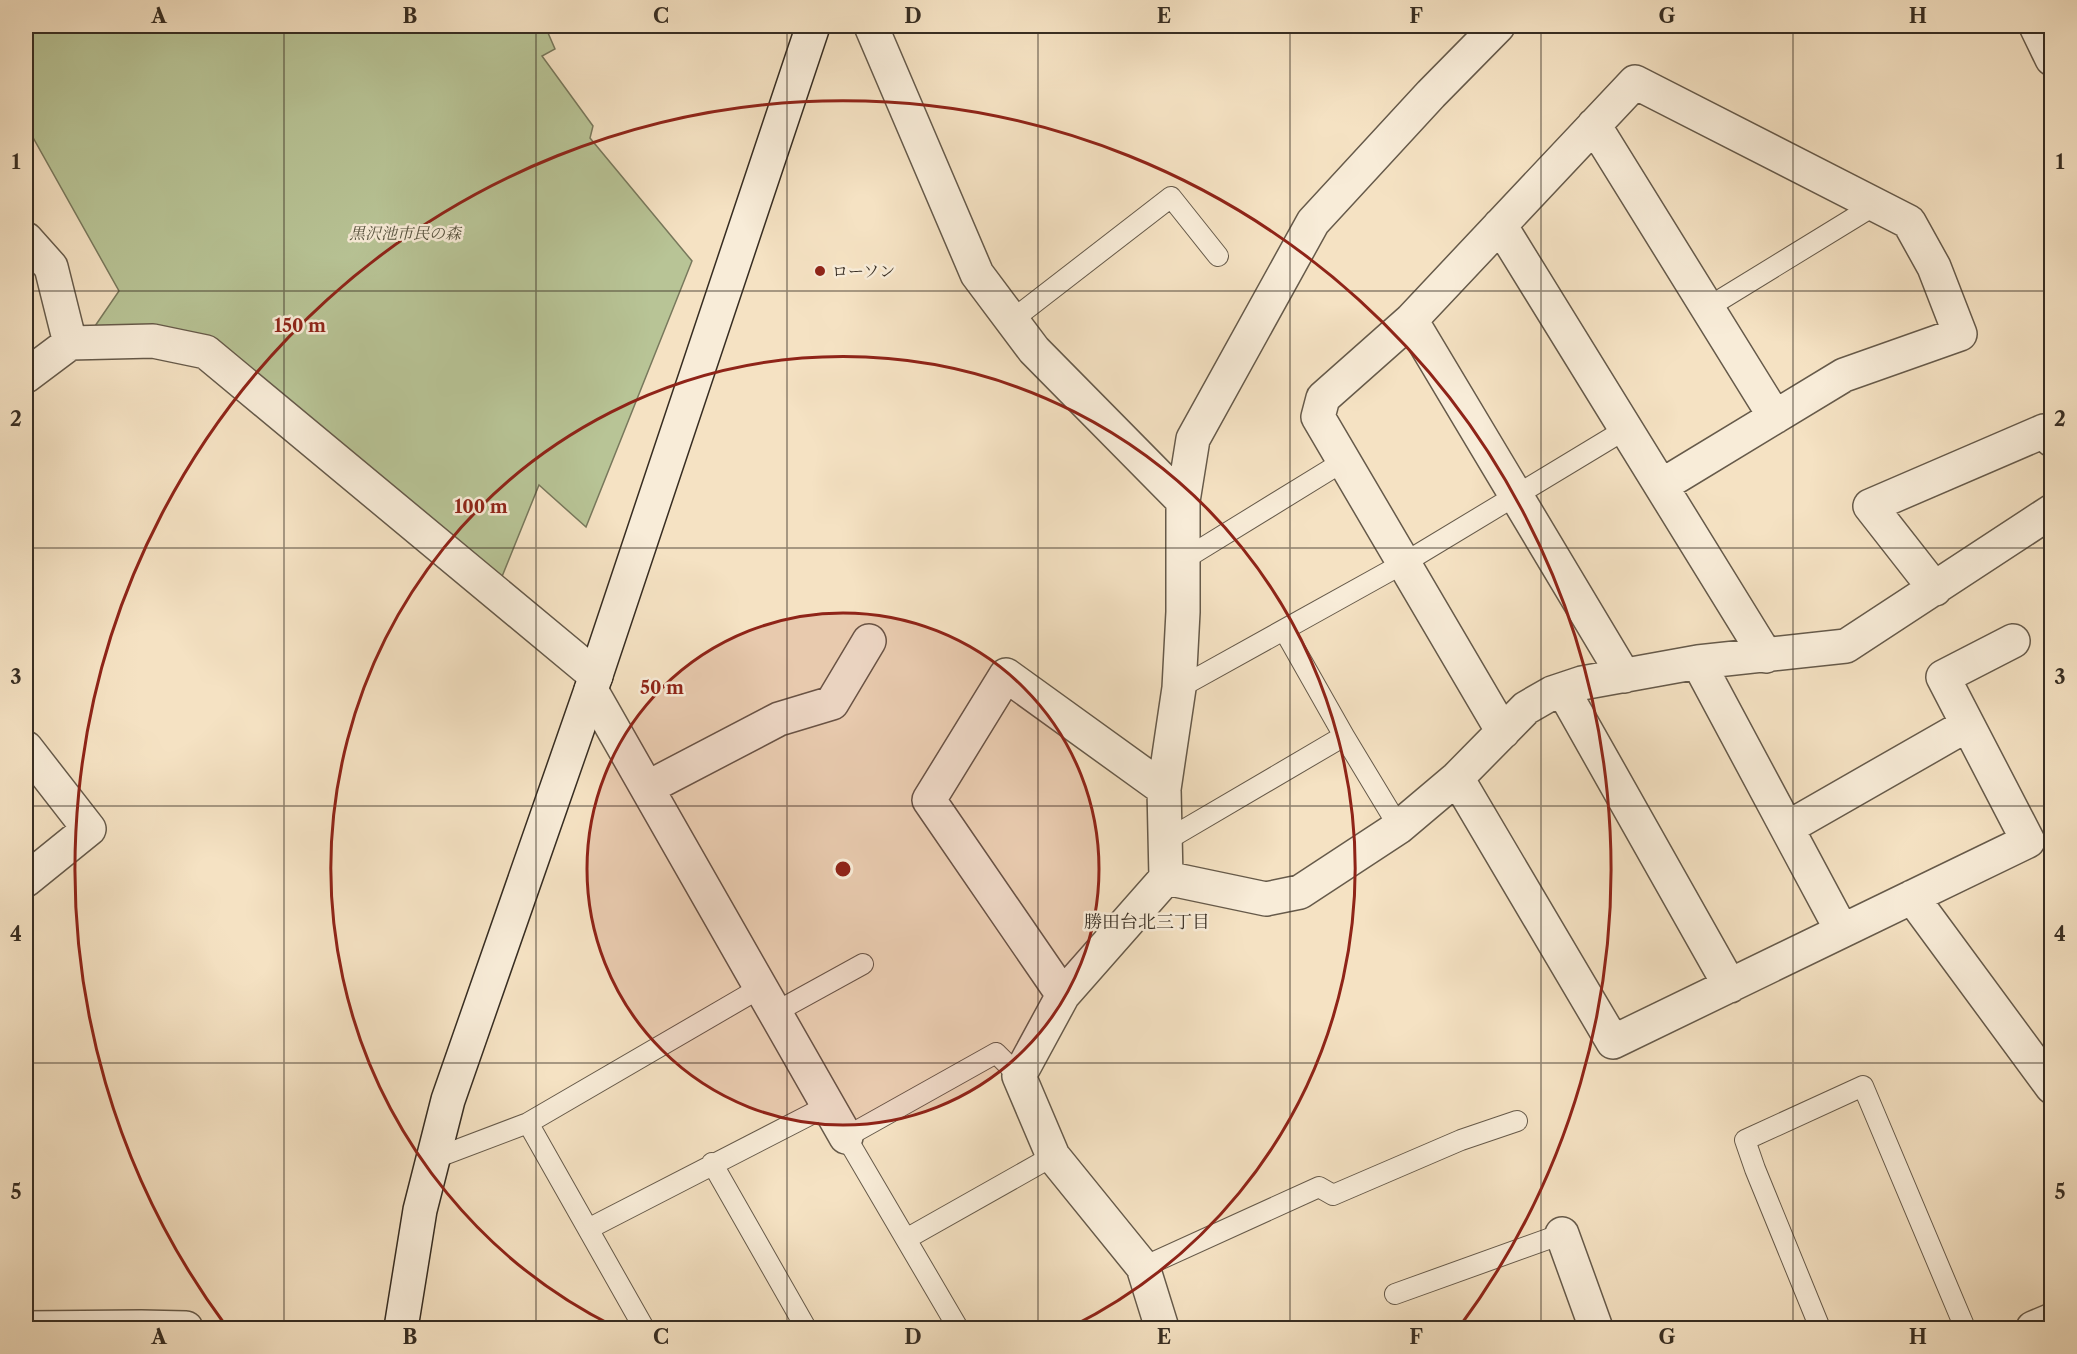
<svg xmlns="http://www.w3.org/2000/svg" width="2077" height="1354" viewBox="0 0 2077 1354" font-family="'Libre Caslon Text','Noto Serif JP',serif">
<style>
.green{fill:#b8c496;stroke:#78785c;stroke-width:1.5}
.lines{fill:none;stroke-linecap:round;stroke-linejoin:round}
.lane-casing{stroke:#665a4a;stroke-width:22}
.street-casing{stroke:#665a4a;stroke-width:36}
.secondary-casing{stroke:#372d22;stroke-width:36}
.lane{stroke:#f8ecd8;stroke-width:20}
.street{stroke:#f8ecd8;stroke-width:33}
.secondary{stroke:#f8ecd8;stroke-width:33}
.grid{fill:none;stroke:#372d22;stroke-width:1.5;stroke-opacity:0.55}
.ring{fill:none;stroke:#8f2418;stroke-width:3}
.poi-dot{fill:#8f2418;stroke:#f8ecd8;stroke-width:2}
.labels{text-anchor:middle;dominant-baseline:central;stroke-width:5;stroke-linejoin:round;paint-order:stroke}
.park-label{font-size:16px;font-style:italic;fill:#57533f;stroke:#f8ecd8}
.poi-label{font-size:16px;fill:#372d22;stroke:#f8ecd8;text-anchor:start}
.neighbourhood-label{font-size:18px;fill:#372d22;stroke:#f8ecd8}
.centre{fill:#8f2418;stroke:#f8ecd8;stroke-width:3}
.ring-label{font-size:18px;text-anchor:middle;font-weight:bold;fill:#8f2418;stroke:#f8ecd8;stroke-width:5;stroke-linejoin:round;paint-order:stroke}
.neatline{fill:none;stroke:#372d22;stroke-width:2}
.grid-label{font-size:20px;text-anchor:middle;font-weight:bold;fill:#372d22}
</style>
<rect width="100%" height="100%" fill="#f5e2c3"/>
<filter id="stains"><feTurbulence type="fractalNoise" baseFrequency=".00333" numOctaves="4"/><feColorMatrix values="0 0 0 0 .2 0 0 0 0 .09 0 0 0 0 .02 0 0 0 .5 -.17"/></filter>
<radialGradient id="worn" r=".72"><stop offset=".6" stop-color="#630" stop-opacity="0"/><stop offset="1" stop-color="#630" stop-opacity=".3"/></radialGradient>
<path class="green" d="M26 26H545L555 49 542 56 593 126 590 138 692 261 586 527 539 485 501 579 210 342 93 329 119 291 26 125Z"/>
<g class="lines">
<defs>
<path id="lane" d="M1707 308 1875 205
M1012 320 1171 197 1218 256
M1183 560 1344 461
M1284 630 1344 736
M1179 688 1404 563 1626 429
M1165 841 1344 736 1399 827
M774 1013 863 964
M528 1123 644 1328
M433 1159 528 1123 760 988
M712 1163 806 1328
M588 1229 829 1105
M906 1239 1053 1156
M1143 1267 1319 1187 1333 1195 1461 1140 1517 1121
M1395 1294 1562 1234
M958 1328 846 1137 996 1053 1019 1076
M1820 1328 1755 1169 1745 1140 1863 1086 1965 1328"/>
<path id="street" d="M871 26 977 274 1034 350 1183 501V612L1179 688 1164 789 1166 878 1063 995 1019 1076 1053 1156 1143 1267 1162 1328
M2036 26 2052 59
M1594 125 1775 417
M1500 225 1766 656
M26 239 51 267 70 343
M1411 320 1624 676
M26 376 70 343 153 341 206 352 596 676
M1183 501 1193 439 1313 222 1431 94 1498 26
M1935 589 1870 506 2044 431 2052 440
M591 690 846 1137
M1563 690 1730 986
M1503 732 1318 417 1323 398 1411 320 1635 82 1909 222 1934 267 1960 334 1844 375 1661 486
M26 748 89 829 26 880
M1457 778 1613 1042 1842 931 1698 662
M647 788 779 719 832 703 869 641
M1787 828 1967 725
M1166 878 1266 899 1300 892 1399 827 1457 778 1526 708 1552 693 1582 683 1698 662 1846 646 2052 511
M1912 897 2052 1087
M1842 931 2028 841 1943 677 2013 641
M1063 995 929 800 1006 675 1164 789
M1562 1234 1596 1328
M26 1328 141 1327 186 1328
M2033 1328 2052 1320"/>
<path id="secondary" d="M401 1328 420 1210 448 1100 591 690 813 26"/>
</defs>
<use href="#lane" class="lane-casing"/>
<use href="#street" class="street-casing"/>
<use href="#secondary" class="secondary-casing"/>
<use href="#lane" class="lane"/>
<use href="#street" class="street"/>
<use href="#secondary" class="secondary"/>
</g>
<path class="grid" d="M284 26V1328M536 26V1328M787 26V1328M1038 26V1328M1290 26V1328M1541 26V1328M1793 26V1328M26 291H2052M26 548H2052M26 806H2052M26 1063H2052"/>
<circle cx="843" cy="869" r="256" fill="#8f2418" fill-opacity=".12"/>
<g class="ring">
<circle cx="843" cy="869" r="256"/>
<path d="M615 1327A512 512 0 1 1 1071 1327"/>
<path d="M226 1326A768 768 0 1 1 1460 1326"/>
</g>
<circle class="poi-dot" cx="820" cy="271" r="6"/>
<g class="labels">
<g class="park-label">
<text x="405" y="233">黒沢池市民の森</text>
</g>
<g class="poi-label">
<text x="832" y="271">ローソン</text>
</g>
<g class="neighbourhood-label">
<text x="1147" y="922">勝田台北三丁目</text>
</g>
</g>
<circle cx="843" cy="869" r="9" class="centre"/>
<g class="ring-label">
<text x="300" y="332">150 m</text>
<text x="481" y="513">100 m</text>
<text x="662" y="694">50 m</text>
</g>
<rect width="2077" height="1354" fill="none" stroke="#f5e2c3" stroke-width="66"/>
<rect x="33" y="33" width="2011" height="1288" class="neatline"/>
<g class="grid-label">
<text x="159" y="23">A</text>
<text x="410" y="23">B</text>
<text x="661" y="23">C</text>
<text x="913" y="23">D</text>
<text x="1164" y="23">E</text>
<text x="1416" y="23">F</text>
<text x="1667" y="23">G</text>
<text x="1918" y="23">H</text>
<text x="16" y="169">1</text>
<text x="2060" y="169">1</text>
<text x="16" y="426">2</text>
<text x="2060" y="426">2</text>
<text x="16" y="684">3</text>
<text x="2060" y="684">3</text>
<text x="16" y="941">4</text>
<text x="2060" y="941">4</text>
<text x="16" y="1199">5</text>
<text x="2060" y="1199">5</text>
<text x="159" y="1344">A</text>
<text x="410" y="1344">B</text>
<text x="661" y="1344">C</text>
<text x="913" y="1344">D</text>
<text x="1164" y="1344">E</text>
<text x="1416" y="1344">F</text>
<text x="1667" y="1344">G</text>
<text x="1918" y="1344">H</text>
</g>
<rect width="100%" height="100%" filter="url(#stains)"/>
<rect width="100%" height="100%" fill="url(#worn)"/>
</svg>
